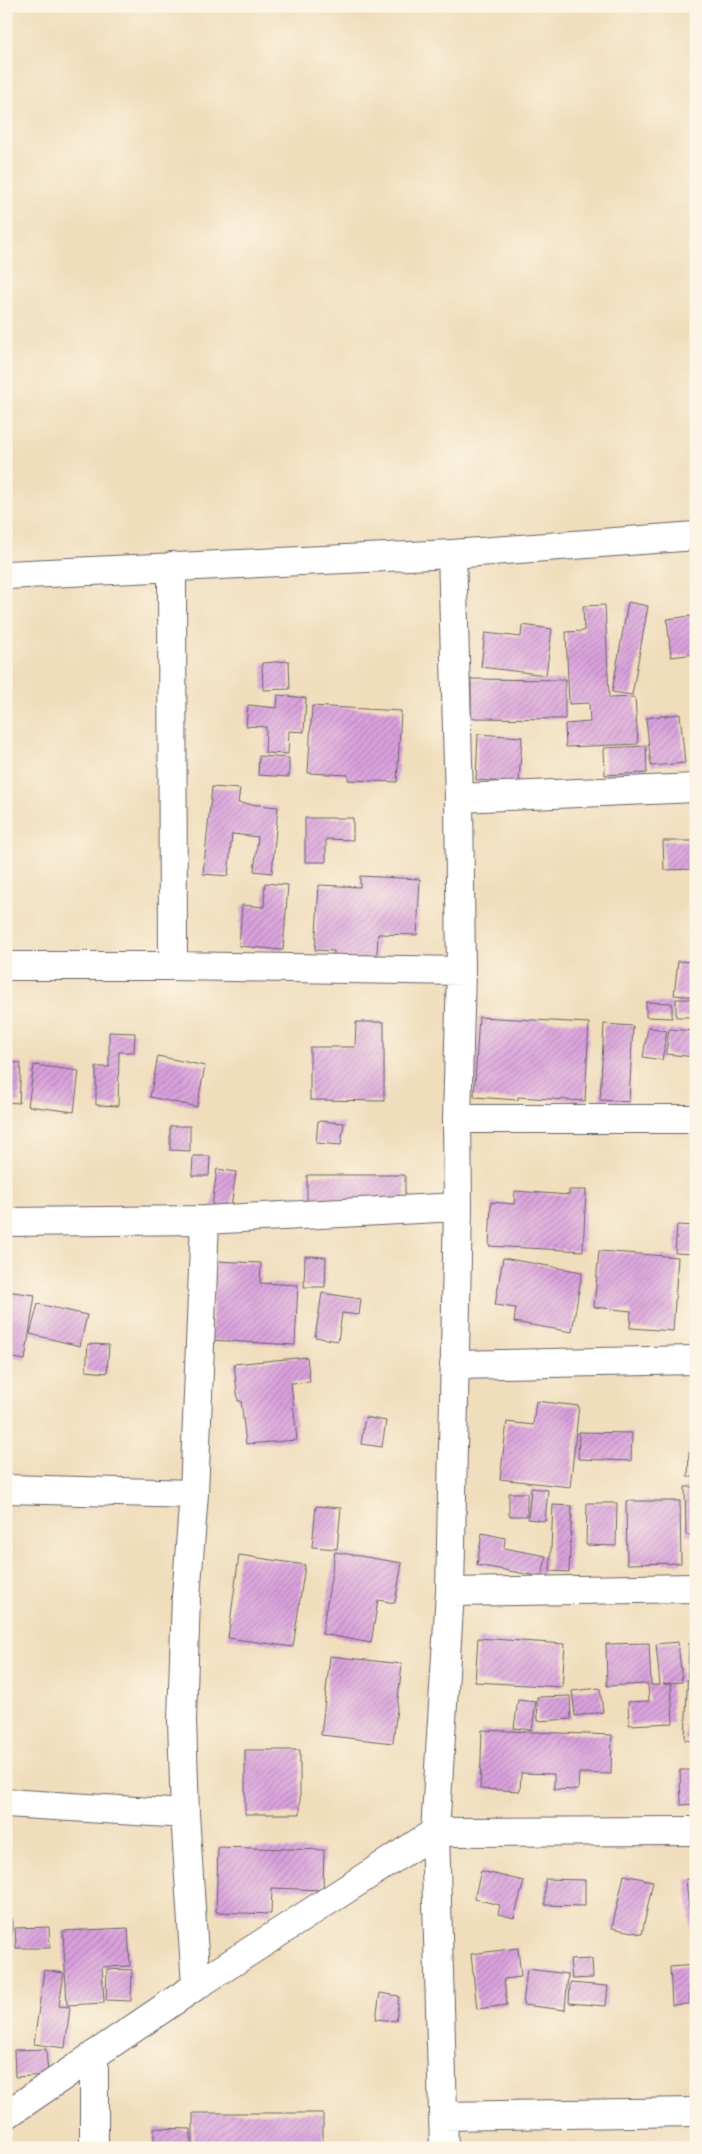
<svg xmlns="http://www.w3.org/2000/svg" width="702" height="2154" viewBox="0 0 702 2154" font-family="'Old Standard TT',serif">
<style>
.building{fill:url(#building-hatch)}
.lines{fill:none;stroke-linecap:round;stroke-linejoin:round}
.street-casing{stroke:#6a6368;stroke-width:30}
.street{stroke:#fff;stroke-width:28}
</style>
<defs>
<pattern id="building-hatch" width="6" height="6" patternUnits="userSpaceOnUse" patternTransform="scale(1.25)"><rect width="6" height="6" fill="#daa1dd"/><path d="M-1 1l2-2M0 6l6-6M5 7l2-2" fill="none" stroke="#b083b4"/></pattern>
</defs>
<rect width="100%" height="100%" fill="#fcf5e5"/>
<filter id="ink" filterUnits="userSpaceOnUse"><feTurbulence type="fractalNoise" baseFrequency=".02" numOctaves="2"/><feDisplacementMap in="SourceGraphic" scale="10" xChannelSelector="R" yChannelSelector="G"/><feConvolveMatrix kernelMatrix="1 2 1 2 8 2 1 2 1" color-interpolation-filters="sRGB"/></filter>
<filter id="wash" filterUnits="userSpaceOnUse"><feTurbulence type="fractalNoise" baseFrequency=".0096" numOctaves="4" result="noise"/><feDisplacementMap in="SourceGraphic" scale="20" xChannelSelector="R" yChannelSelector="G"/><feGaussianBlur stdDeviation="1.12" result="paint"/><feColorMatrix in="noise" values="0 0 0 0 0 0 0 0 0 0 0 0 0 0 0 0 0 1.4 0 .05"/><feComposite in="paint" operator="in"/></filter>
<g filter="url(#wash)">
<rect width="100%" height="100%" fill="#f0ddbc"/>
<g id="blocks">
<path class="building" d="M628 602 648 606 632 695 612 692Z
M605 605 609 698 635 697 638 744 566 747 565 724 590 722 589 703 569 704 566 632 584 631 583 606Z
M691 616 695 654 671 657 667 619Z
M522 625 552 629 546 675 481 667 485 633 521 637Z
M289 661 290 689 263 690 262 663Z
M471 679 565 680V719L471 718Z
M278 695 306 698 304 732 289 731 288 754 265 753 266 727 246 726 248 705 277 708Z
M312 706 401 711 397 782 348 780V775L308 773Z
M680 714 685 763 651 766 646 718Z
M478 734 522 737 519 783 476 780Z
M646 746 647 773 605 775 604 748Z
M259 756 289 758V777L258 775Z
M212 787 240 789 238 803 278 807 272 873 254 871 258 837 232 834 228 876 203 874Z
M305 818H353V840L326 839V862H305Z
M663 841H696V869L664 870Z
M360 876 420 879 417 935 378 934 376 973 333 970 334 951 315 950 319 885 360 887Z
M265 883 288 885 283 950 239 946 242 905 264 907Z
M678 961 696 962V997L674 995Z
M676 999H696V1017H676Z
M646 1002 672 1003V1018L646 1017Z
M479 1017 589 1023 585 1101 518 1097V1100L474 1097Z
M356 1022H384V1101L310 1100V1047H355Z
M604 1024 633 1026 629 1102 600 1100Z
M648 1027 667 1031 662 1060 643 1057Z
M669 1029 696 1031V1057L666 1054Z
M109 1032 135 1033 134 1052H119L118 1106 96 1105V1067H109Z
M158 1056 205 1066 197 1107 150 1097Z
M6 1062 21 1063 19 1103 6 1102Z
M34 1065 79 1071 74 1112 28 1106Z
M318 1121 344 1123 341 1145 316 1143Z
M170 1126H190V1151L170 1150Z
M193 1156H210L209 1176H192Z
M217 1169 236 1172 231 1207 212 1206Z
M307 1175H405V1211H307Z
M569 1190H586L583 1251 489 1246 491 1202 514 1204 515 1191 569 1195Z
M677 1225 696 1226V1254L675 1253Z
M599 1251 678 1257 673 1331 630 1328 631 1311 594 1307Z
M305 1256 326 1257 325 1287H304Z
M503 1258 582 1272 572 1332 514 1322 516 1308 495 1305Z
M215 1261 261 1263 260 1283 298 1285 295 1345 211 1340Z
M6 1291 35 1295 25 1360 8 1357 11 1335 6 1334Z
M322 1293 361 1299 359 1315 342 1313 338 1341 315 1337Z
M38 1304 87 1315 80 1346 30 1334Z
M88 1344 109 1345 107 1373 86 1371Z
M307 1357 310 1382 291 1383 297 1440 246 1444 241 1401H238L234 1364Z
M536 1401 579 1406 570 1487 500 1479 507 1422 533 1425Z
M365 1417 386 1421 382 1447 361 1444Z
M579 1432 632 1433 631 1461 578 1459Z
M689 1453H696V1477H688Z
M685 1487H696V1535H686Z
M531 1488 548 1490 545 1521 528 1519Z
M509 1493H527V1516H509Z
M626 1501H680L681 1563 627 1564Z
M587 1503H617L616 1546 586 1545Z
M553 1505 572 1506 569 1572 550 1571Z
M316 1506 341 1508 337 1549 312 1547Z
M482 1533 505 1538 504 1548 546 1556 542 1577 477 1565Z
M335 1552 402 1563 395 1603 378 1600 371 1643 322 1634Z
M239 1555 305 1565 293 1647 228 1638Z
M478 1638 565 1644 562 1687 475 1682Z
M678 1642 682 1682 663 1684H671L673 1723 629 1725 628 1702 649 1701 648 1684 607 1686 606 1644 649 1643 651 1685H660L656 1644Z
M689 1643H696V1741L685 1740Z
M330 1656 402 1664 393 1743 321 1735Z
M600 1688 603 1712 575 1716 572 1691Z
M570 1696 571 1719 538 1721 537 1697Z
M518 1700 536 1702 532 1730 514 1728Z
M482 1730 612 1735 611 1774 579 1773 578 1790 554 1789V1774L521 1773 520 1791 480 1789Z
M245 1750H300V1814H245Z
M680 1770H696V1804L681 1805Z
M218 1847 324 1850 323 1890 272 1888 271 1914 216 1912Z
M481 1871 524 1881 514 1918 498 1914 500 1905 474 1899Z
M624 1875 653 1881 642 1934 612 1928Z
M545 1879 585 1880V1906L545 1905Z
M686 1879H696V1958H694Z
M6 1919H12L11 1972H6Z
M49 1927 50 1948H16L15 1928Z
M128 1928 130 1966 102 1967 104 2003 67 2005 63 1931Z
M518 1948 521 1977 504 1979 507 2005 477 2009 471 1954Z
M592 1959 593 1978 572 1979 570 1960Z
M696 1965V1986H689L690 2004 672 2005 670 1967Z
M107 1969 132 1970 131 2001 106 2000Z
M527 1969 568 1974 565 2010 523 2005Z
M44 1970 64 1973 59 2006 70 2007 65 2048 34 2044Z
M570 1983 608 1986 606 2006 569 2003Z
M380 1993 399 1996 396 2021 376 2019Z
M46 2049 48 2075 15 2077 14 2050Z
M193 2113H323V2148H193Z
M154 2128 191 2129V2148H154Z"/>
</g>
</g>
<g filter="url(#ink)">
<use href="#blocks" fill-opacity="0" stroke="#6a6368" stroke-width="1"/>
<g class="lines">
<defs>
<path id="street" d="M172 566 173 966
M6 575 452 554 696 536
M459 798 696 788
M6 966H173L461 971
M457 1119H696
M6 1222 205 1220 458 1207
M454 1365 696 1360
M6 1489 194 1494
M450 1592 696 1588
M6 1803 185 1814
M196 1986 185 1814 182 1720 186 1597 194 1494 205 1220
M94 2055V2148
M6 2115 196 1986 435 1832 696 1831
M444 2116 696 2112
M444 2148 435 1832 450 1592 458 1207 457 1119 461 971 459 798 452 554"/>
</defs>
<use href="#street" class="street-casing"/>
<use href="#street" class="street"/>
</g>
</g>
<rect width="702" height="2154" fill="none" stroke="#fcf5e5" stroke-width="25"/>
</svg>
